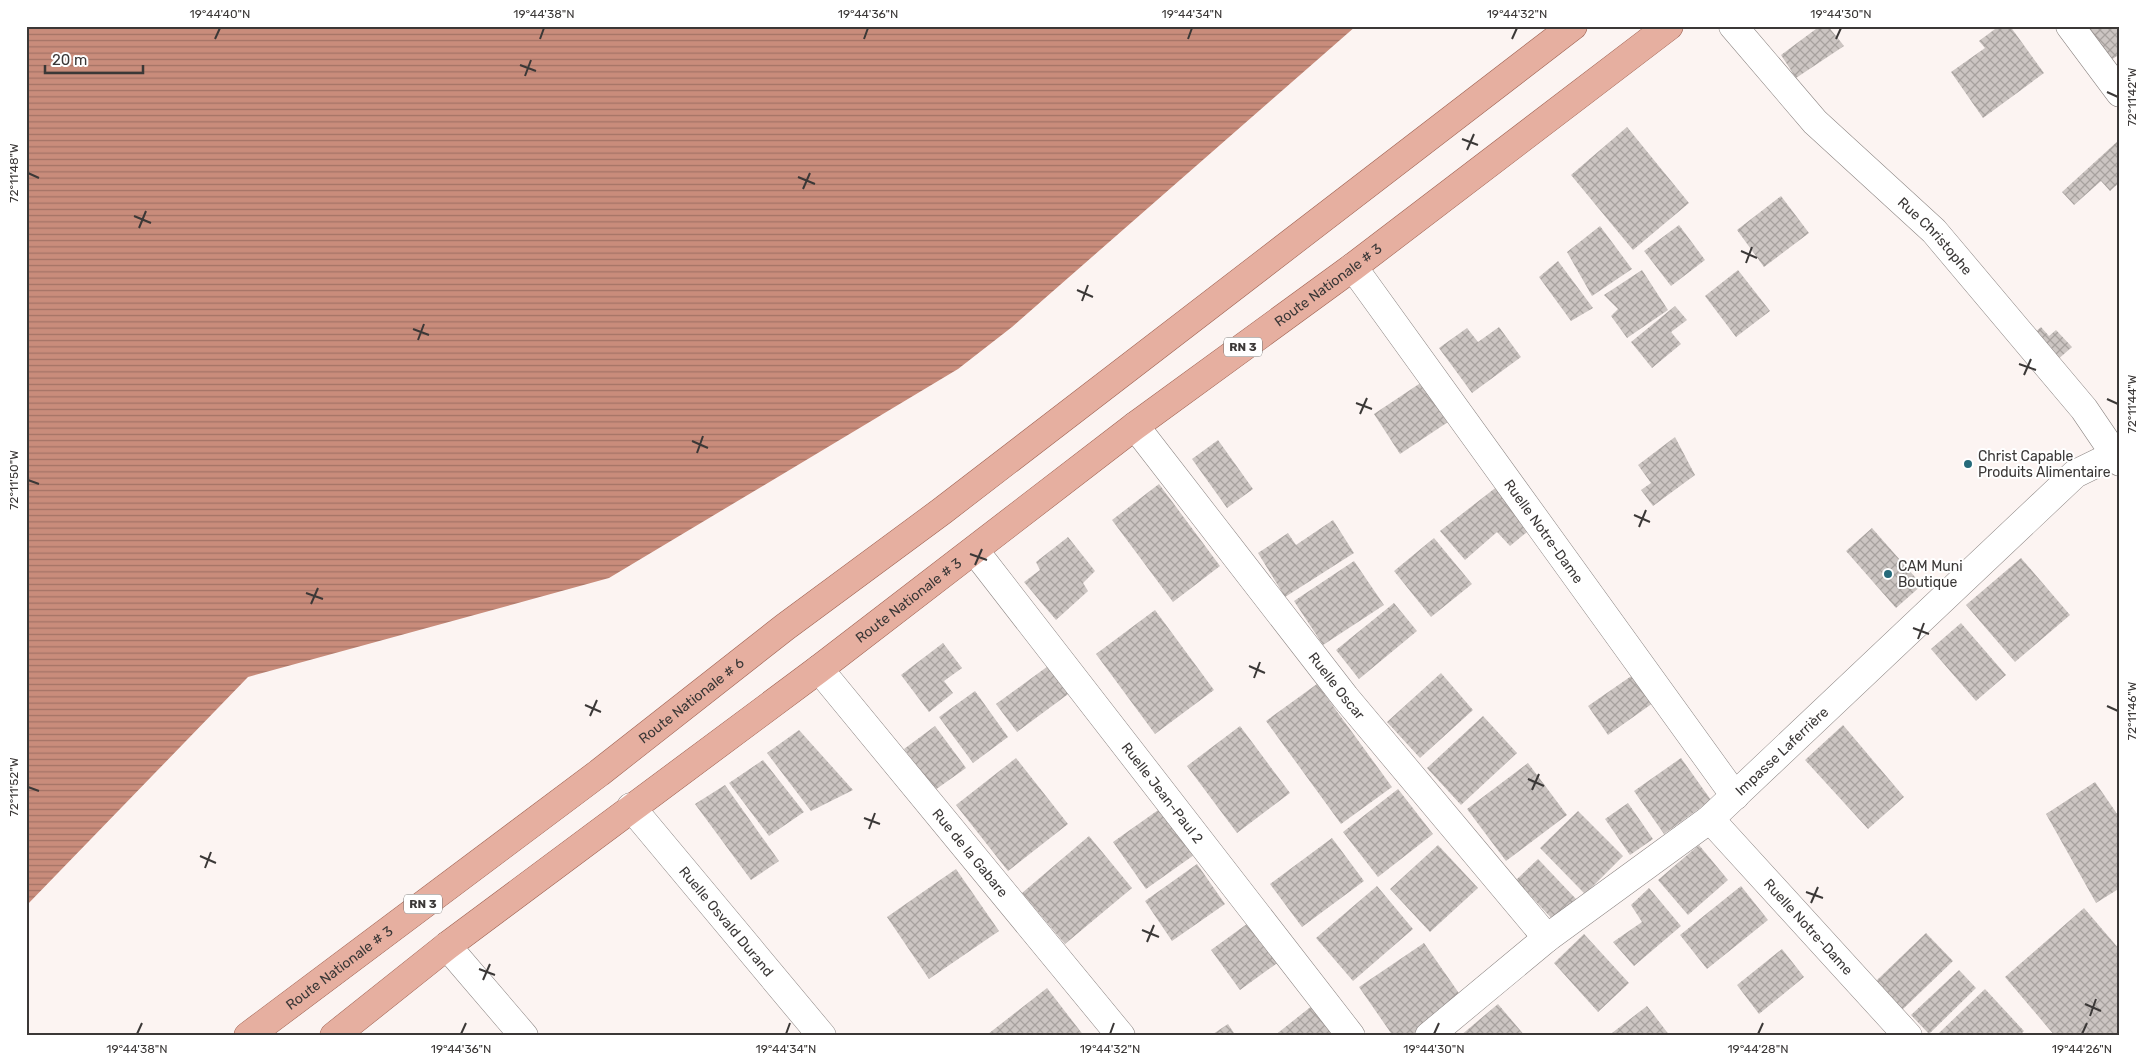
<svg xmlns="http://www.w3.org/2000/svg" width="2146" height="1062" viewBox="0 0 2146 1062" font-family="Rubik,sans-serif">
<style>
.water{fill:url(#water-rules)}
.building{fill:url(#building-cross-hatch)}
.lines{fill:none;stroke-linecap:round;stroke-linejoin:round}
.street-casing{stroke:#8d8684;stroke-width:29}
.primary-casing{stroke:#9f6252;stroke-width:29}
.street{stroke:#fff;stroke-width:28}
.primary{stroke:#e6afa0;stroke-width:28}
.ticks{fill:none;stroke:#3b3837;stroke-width:2}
.poi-dot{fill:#256a7a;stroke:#fff;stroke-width:2}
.labels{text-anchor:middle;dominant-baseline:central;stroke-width:4;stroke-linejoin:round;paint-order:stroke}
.shield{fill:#fff;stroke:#767473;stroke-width:1}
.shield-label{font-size:12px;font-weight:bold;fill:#3b3837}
.street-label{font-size:14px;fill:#3b3837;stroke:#fff}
.poi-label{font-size:14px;fill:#3b3837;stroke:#fff;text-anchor:start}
.neatline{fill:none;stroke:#3b3837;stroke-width:2}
.ticks-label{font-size:12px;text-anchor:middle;fill:#3b3837}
</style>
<defs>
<pattern id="water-rules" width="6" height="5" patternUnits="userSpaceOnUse" patternTransform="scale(1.25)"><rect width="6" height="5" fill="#c98c7b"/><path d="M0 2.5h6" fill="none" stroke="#a47366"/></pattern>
<pattern id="building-cross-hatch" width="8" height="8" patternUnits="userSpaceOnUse" patternTransform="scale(1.25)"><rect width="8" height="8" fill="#ccc5c2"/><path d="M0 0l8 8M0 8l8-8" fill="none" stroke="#a7a19e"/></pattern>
</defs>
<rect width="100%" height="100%" fill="#fcf4f2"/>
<path class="water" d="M26 26H1356L1012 327 958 369 609 578 248 677 26 906Z"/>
<path class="building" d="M1820 26H1828L1844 46 1796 78 1781 55Z
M1999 26H2010L2044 73 1983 118 1951 72 1985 48 1979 41Z
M2076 26H2119L2120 54 2102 66Z
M1627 127 1689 203 1633 250 1571 175Z
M2120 139V182L2110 191 2101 181 2074 205 2062 192Z
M1781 196 1809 233 1764 267 1737 230Z
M1679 225 1705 260 1671 286 1644 251Z
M1600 226 1632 269 1592 296 1567 252Z
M1558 261 1593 308 1571 321 1539 277Z
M1642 270 1668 310 1627 338 1611 316 1618 309 1604 295Z
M1738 270 1770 311 1736 337 1705 296Z
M1675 306 1687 320 1671 332 1681 344 1652 368 1631 342Z
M1499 327 1521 357 1472 393 1439 348 1467 328 1478 342Z
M2041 327 2049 336 2056 330 2072 347 2056 361 2032 335Z
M1422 382 1448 422 1400 454 1374 414Z
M1675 437 1695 475 1653 506 1641 490 1651 483 1638 465Z
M1218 440 1253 489 1227 508 1192 459Z
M1503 482 1538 523 1510 546 1497 532 1465 560 1440 531Z
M1159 484 1220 566 1173 602 1112 520Z
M1333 520 1354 553 1285 597 1258 553 1288 533 1296 545Z
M1872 528 1922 585 1896 608 1846 551Z
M1068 537 1095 571 1083 583 1088 591 1056 620 1024 582 1040 570 1036 562Z
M1434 538 1472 584 1431 617 1394 571Z
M2021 558 2070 615 2015 662 1966 605Z
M1354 561 1384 605 1323 645 1294 601Z
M1394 603 1417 631 1359 679 1336 650Z
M1155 610 1214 690 1155 734 1096 654Z
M1961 623 2006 675 1976 701 1931 649Z
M943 643 962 668 944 681 953 693 929 712 901 675Z
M1055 661 1075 689 1017 732 996 704Z
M1640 670 1660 698 1608 735 1588 706Z
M1441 673 1473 710 1420 758 1387 722Z
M1317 684 1392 787 1341 824 1266 721Z
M975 691 1008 737 973 763 939 717Z
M1483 716 1517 753 1461 805 1427 768Z
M1843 725 1904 797 1868 829 1805 760Z
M935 726 966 768 935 790 904 749Z
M1240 726 1290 793 1237 833 1187 766Z
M799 730 853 790 811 811 767 753Z
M1016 758 1068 824 1008 871 956 805Z
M1681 758 1711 800 1664 834 1634 791Z
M763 760 804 812 769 836 729 783Z
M1528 763 1567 815 1506 861 1467 809Z
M2095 782 2120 818V888L2096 903 2046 814Z
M725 785 779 861 751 880 695 804Z
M1398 789 1433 834 1378 877 1343 832Z
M1628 803 1653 839 1630 855 1605 819Z
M1161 808 1194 855 1146 889 1113 842Z
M1578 811 1623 856 1585 894 1540 848Z
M1089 836 1132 888 1065 944 1022 893Z
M1332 838 1364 881 1302 927 1270 884Z
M1438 845 1478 888 1430 932 1390 889Z
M1699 845 1728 880 1688 915 1658 880Z
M1538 859 1576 899 1554 921 1516 880Z
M1197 864 1225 904 1172 941 1145 901Z
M956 869 999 931 929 979 887 917Z
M1377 886 1413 929 1353 981 1316 938Z
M1741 886 1768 920 1707 969 1680 935Z
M1649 888 1681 926 1634 966 1613 942 1642 922 1631 905Z
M2084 908 2120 950V1036H2055L2005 977Z
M1251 921 1280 961 1240 990 1211 950Z
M1926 933 1953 961 1902 1010 1876 981Z
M1584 934 1629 983 1598 1012 1554 963Z
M1424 943 1463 999 1410 1036H1393L1359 987Z
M1782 949 1804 977 1759 1014 1737 985Z
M1959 970 1976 988 1929 1034 1911 1015Z
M1047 988 1084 1036H989L988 1034Z
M1985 989 2024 1031 2019 1036H1942L1939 1033Z
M1498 1004 1525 1036H1460Z
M1313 1005 1337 1036H1274Z
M1647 1006 1670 1036H1614L1612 1033Z
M1228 1024 1236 1036H1210Z"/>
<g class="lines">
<defs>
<g id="street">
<path id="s1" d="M1733 26 1815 122 1934 231 2084 409 2120 462"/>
<path d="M2070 26 2120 93"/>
<path id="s2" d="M1353 267 1735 796"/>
<path id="s3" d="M1135 426 1345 697 1547 938"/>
<path id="s4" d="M975 551 1351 1036"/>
<path id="s5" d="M819 669 1121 1036"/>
<path id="s6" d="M631 807 822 1036"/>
<path id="s7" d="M1710 819 1908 1036"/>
<path d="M447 946 524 1036"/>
<path id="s8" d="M1429 1036 1547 938 1710 819 2075 474 2120 452"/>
</g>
<g id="primary">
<path id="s9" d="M248 1036 599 773 785 627 942 511 1573 26"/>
<path id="s10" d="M334 1036 447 946 819 669 1135 426 1353 267 1669 26"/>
</g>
</defs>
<use href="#street" class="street-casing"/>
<use href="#primary" class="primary-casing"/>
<use href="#street" class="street"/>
<use href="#primary" class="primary"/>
</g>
<path class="ticks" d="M215 39 220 28M540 39 544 28M864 39 868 28M1188 39 1192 28M1512 39 1517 28M1836 39 1841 28M520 65 536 71M525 76 531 60M2107 92 2118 97M1462 139 1478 145M1467 150 1474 134M28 173 39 178M798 177 815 184M803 189 810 173M134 216 151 223M139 228 146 211M1741 251 1757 258M1746 263 1752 247M1077 290 1093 297M1082 301 1088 285M413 329 429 335M418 340 424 324M2019 364 2036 370M2024 375 2031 359M2107 399 2118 404M1356 403 1372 409M1360 414 1367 398M692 441 708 448M697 453 703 436M28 480 39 484M1634 515 1650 522M1639 527 1646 510M970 554 987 560M975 565 982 549M306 593 323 599M311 604 318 588M1913 628 1929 634M1918 639 1924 623M1249 666 1265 673M1254 678 1260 662M585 705 601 712M2107 706 2118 711M590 716 597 700M1528 779 1544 786M28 787 39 791M1532 790 1539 774M864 818 880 824M869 829 875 813M200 856 216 863M205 868 211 852M1806 892 1823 898M1811 903 1818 887M1142 930 1159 937M1147 942 1154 925M479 969 495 975M483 980 490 964M2085 1004 2101 1011M2090 1016 2096 999M137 1034 142 1023M461 1034 466 1023M786 1034 790 1023M1110 1034 1114 1023M1434 1034 1439 1023M1758 1034 1763 1023M2082 1034 2087 1023"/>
<g class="poi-dot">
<circle cx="1968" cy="464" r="5"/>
<circle cx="1888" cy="574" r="5"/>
</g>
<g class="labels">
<g class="shield">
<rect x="1224" y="337.5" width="38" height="19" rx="4"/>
<rect x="404" y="894.5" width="38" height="19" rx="4"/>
</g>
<g class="shield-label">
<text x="1243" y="347">RN 3</text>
<text x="423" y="904">RN 3</text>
</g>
<g class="street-label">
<text stroke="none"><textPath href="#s1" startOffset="292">Rue Christophe</textPath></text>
<text stroke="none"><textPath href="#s10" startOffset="1246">Route Nationale # 3</textPath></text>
<text stroke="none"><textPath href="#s2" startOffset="326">Ruelle Notre-Dame</textPath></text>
<text stroke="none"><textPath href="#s10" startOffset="721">Route Nationale # 3</textPath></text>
<text stroke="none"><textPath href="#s3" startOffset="329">Ruelle Oscar</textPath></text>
<text stroke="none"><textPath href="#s9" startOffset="556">Route Nationale # 6</textPath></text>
<text stroke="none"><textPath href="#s8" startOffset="454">Impasse Laferrière</textPath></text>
<text stroke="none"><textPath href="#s4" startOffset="306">Ruelle Jean-Paul 2</textPath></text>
<text stroke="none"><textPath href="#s5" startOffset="238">Rue de la Gabare</textPath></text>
<text stroke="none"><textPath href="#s6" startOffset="149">Ruelle Osvald Durand</textPath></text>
<text stroke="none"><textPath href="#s7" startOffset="146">Ruelle Notre-Dame</textPath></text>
<text stroke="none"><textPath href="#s9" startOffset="114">Route Nationale # 3</textPath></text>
</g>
<g class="poi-label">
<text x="1978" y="456">Christ Capable<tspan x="1978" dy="16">Produits Alimentaire</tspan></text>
<text x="1898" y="566">CAM Muni<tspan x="1898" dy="16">Boutique</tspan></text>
</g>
</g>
<rect width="2146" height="1062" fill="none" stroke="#ffffff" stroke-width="55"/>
<path d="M45 65v8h98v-8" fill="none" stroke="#3b3837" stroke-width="2.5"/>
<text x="52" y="65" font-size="15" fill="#3b3837" stroke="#ffffff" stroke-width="4" paint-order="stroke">20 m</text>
<rect x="28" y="28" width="2090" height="1006" class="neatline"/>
<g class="ticks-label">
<text x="220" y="18">19°44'40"N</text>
<text x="544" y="18">19°44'38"N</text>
<text x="868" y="18">19°44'36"N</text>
<text x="1192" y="18">19°44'34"N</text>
<text x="1517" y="18">19°44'32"N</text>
<text x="1841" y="18">19°44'30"N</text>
<text transform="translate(2132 97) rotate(-90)" y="4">72°11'42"W</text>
<text transform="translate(14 173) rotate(-90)" y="4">72°11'48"W</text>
<text transform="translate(2132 404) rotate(-90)" y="4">72°11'44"W</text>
<text transform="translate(14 480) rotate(-90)" y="4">72°11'50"W</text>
<text transform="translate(2132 711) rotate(-90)" y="4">72°11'46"W</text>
<text transform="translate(14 787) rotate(-90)" y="4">72°11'52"W</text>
<text x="137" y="1053">19°44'38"N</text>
<text x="461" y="1053">19°44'36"N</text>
<text x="786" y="1053">19°44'34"N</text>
<text x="1110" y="1053">19°44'32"N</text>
<text x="1434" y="1053">19°44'30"N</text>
<text x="1758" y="1053">19°44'28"N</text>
<text x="2082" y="1053">19°44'26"N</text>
</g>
</svg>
